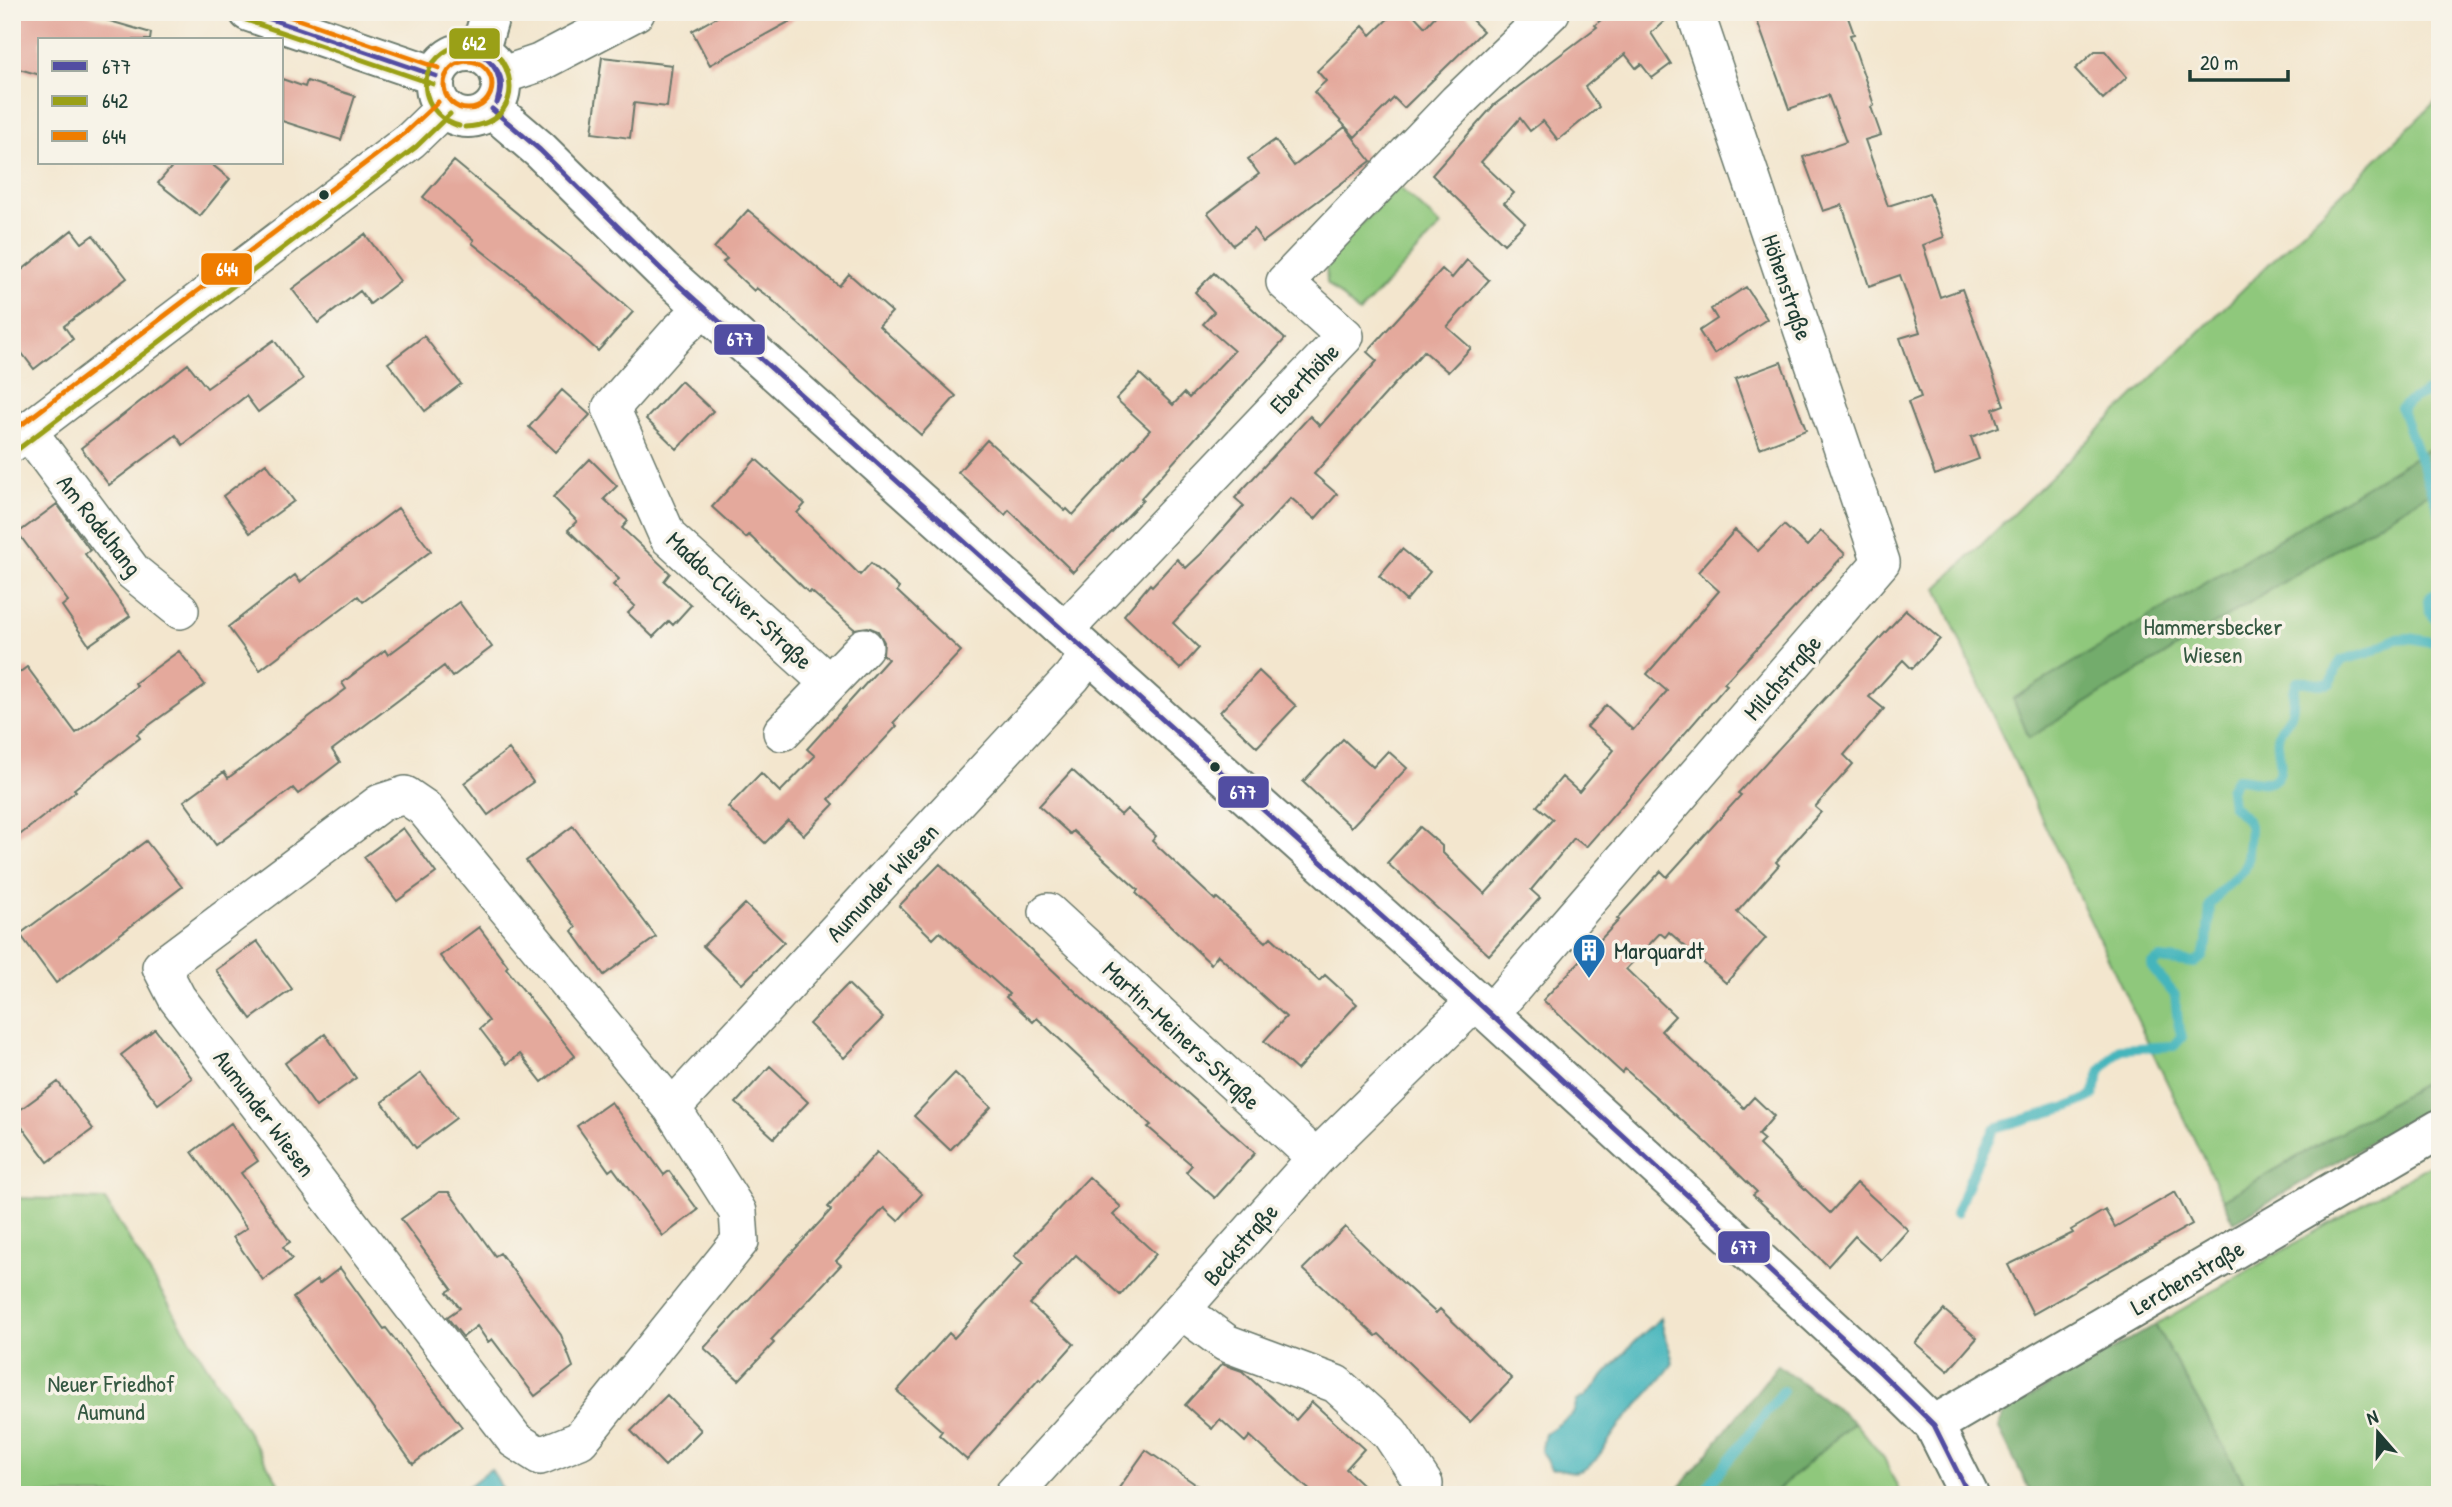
<svg xmlns="http://www.w3.org/2000/svg" width="2452" height="1507" viewBox="0 0 2452 1507" font-family="'Patrick Hand',sans-serif">
<style>
.green{fill:#8fc87c;stroke:#578258;stroke-width:2}
.forest{fill:#73ac6c;stroke:#497450;stroke-width:2}
.water{fill:#45b5bc;stroke:#327978;stroke-width:2}
.lines{fill:none;stroke-linecap:round;stroke-linejoin:round}
.stream{stroke:#45b5bc;stroke-width:10}
.building{fill:#e4a99c}
.minor-casing{stroke:#69786a;stroke-width:40}
.tertiary-casing{stroke:#69786a;stroke-width:42}
.minor{stroke:#fff;stroke-width:37}
.tertiary{stroke:#fff;stroke-width:38}
.bus-1-casing{stroke:#f7f3e8;stroke-width:10}
.bus-2-casing{stroke:#f7f3e8;stroke-width:10}
.bus-3-casing{stroke:#f7f3e8;stroke-width:10}
.bus-1{stroke:#524ea2;stroke-width:5}
.bus-2{stroke:#9aa017;stroke-width:5}
.bus-3{stroke:#ef7d00;stroke-width:5}
.bus-dot{fill:#1f3d34;stroke:#f7f3e8;stroke-width:2.5}
.labels{text-anchor:middle;dominant-baseline:central;stroke-width:7;stroke-linejoin:round;paint-order:stroke}
.street-label{font-size:24px;fill:#1f3d34;stroke:#f7f3e8}
.park-label{font-size:24px;fill:#355942;stroke:#f7f3e8}
.poi-label{font-size:24px;fill:#1f3d34;stroke:#f7f3e8;text-anchor:start}
.line-badge{stroke:#f7f3e8;stroke-width:2.5}
.badge-label{font-size:19px;text-anchor:middle;font-weight:bold;fill:#fff}
</style>
<rect width="100%" height="100%" fill="#f7f3e8"/>
<filter id="ink" filterUnits="userSpaceOnUse"><feTurbulence type="fractalNoise" baseFrequency=".0143" numOctaves="2"/><feDisplacementMap in="SourceGraphic" scale="14" xChannelSelector="R" yChannelSelector="G"/><feConvolveMatrix kernelMatrix="1 2 1 2 8 2 1 2 1" color-interpolation-filters="sRGB"/></filter>
<filter id="wash" filterUnits="userSpaceOnUse"><feTurbulence type="fractalNoise" baseFrequency=".00686" numOctaves="4" result="noise"/><feDisplacementMap in="SourceGraphic" scale="28" xChannelSelector="R" yChannelSelector="G"/><feGaussianBlur stdDeviation="1.57" result="paint"/><feColorMatrix in="noise" values="0 0 0 0 0 0 0 0 0 0 0 0 0 0 0 0 0 1.4 0 .05"/><feComposite in="paint" operator="in"/></filter>
<g filter="url(#wash)">
<rect width="100%" height="100%" fill="#f3e6ce"/>
<path class="green" d="M2440 97V1097L2223 1200 1991 712 1937 588Z
M1398 186 1441 226 1359 313 1327 283 1326 261Z
M2440 1159V1495H2251L2155 1325Z
M12 1198 105 1200 286 1495H12Z
M1854 1422 1884 1458 1901 1495H1772Z"/>
<path class="forest" d="M2440 442V486L2029 738 2013 699Z
M2440 1074V1102L2234 1222 2223 1200Z
M2155 1325 2251 1495H2032L1998 1427 2004 1412Z
M1778 1365 1854 1422 1772 1495H1674Z"/>
<path class="water" d="M1661 1318C1663 1336 1670 1346 1673 1363 1657 1387 1635 1406 1617 1429 1607 1442 1597 1464 1582 1470 1571 1475 1562 1467 1551 1469L1541 1451 1545 1434 1573 1414 1577 1401 1586 1396 1634 1342Z
M491 1469 506 1495H457Z"/>
<g class="lines">
<path class="stream" d="M2440 384C2428 394 2411 397 2401 408L2440 514
M2440 591 2433 594 2428 600 2429 611 2440 624
M1956 1213 1976 1164 1995 1128 2071 1106 2093 1096 2101 1070 2120 1049 2174 1046 2182 1037 2178 1023 2175 995 2153 969 2152 964 2160 959 2195 963 2202 957 2207 944 2210 905 2220 892 2244 870 2247 862 2250 829 2247 820 2232 805 2230 790 2236 779C2246 778 2266 786 2274 780 2287 771 2276 751 2278 738 2279 728 2287 723 2291 714 2295 704 2291 692 2297 682 2309 680 2318 687 2331 683L2337 667 2342 660 2368 653 2396 639 2410 638 2431 642 2440 640
M1701 1495 1783 1391"/>
</g>
<g id="blocks">
<path class="building" d="M12 12H79L151 33 150 40H40V75L12 67Z
M726 12H807L710 65 692 31Z
M1395 12H1411L1425 27 1439 12H1464L1483 31 1404 108 1394 98 1355 137 1314 92 1326 81 1317 71 1363 26 1371 35Z
M1610 12H1675L1651 33 1671 64 1652 78 1641 64 1636 68 1625 54 1585 87 1599 107 1558 140 1543 121 1530 131 1520 118 1481 162 1514 193 1504 203 1525 223 1504 244 1432 175 1494 105 1597 27 1595 25Z
M1754 12H1846L1854 34 1850 35 1874 105 1871 107 1881 135 1865 140 1888 206 1929 193 1944 237 1923 245 1940 297 1962 289 2004 405 1993 409 1999 427 1971 437 1979 459 1935 475 1908 402 1921 397 1900 338 1920 332 1900 275 1869 286 1842 205 1823 211 1803 157 1846 142 1828 95 1789 109Z
M2095 51H2105L2127 77 2103 99 2075 69Z
M602 57 672 65 667 107 634 103 630 138 592 133Z
M282 79 305 87 307 81 355 96 341 140 282 121Z
M1345 127 1371 161 1263 242 1254 229 1233 245 1208 213 1259 174 1248 159 1275 140 1294 166Z
M454 161 582 267 633 312 598 351 525 285 472 243 474 240 423 197Z
M175 163H210L230 179 200 216 158 183Z
M748 210 839 286 849 274 892 312 879 326 956 396 921 435 770 298 756 288 754 291 723 262 727 259 714 248Z
M72 230 82 243 93 235 127 278 64 326 73 339 34 369 12 340V278Z
M365 234 400 281 370 304 360 291 318 323 292 289Z
M1467 260 1489 280 1447 327 1471 348 1448 372 1424 351 1314 474 1337 494 1315 519 1291 498 1173 623 1199 648 1180 669 1124 615 1150 584 1152 586 1177 559 1186 568 1201 554 1244 506 1235 498 1310 416 1320 426 1377 361 1367 352 1442 269 1452 278Z
M1214 273 1285 339 1141 498 1143 500 1073 572 1009 510 1005 515 958 472 987 440 1065 511 1067 509 1073 515 1150 430 1116 399 1140 374 1173 405 1184 393 1189 398 1234 351 1203 324 1214 312 1195 292Z
M1746 287 1767 319 1714 354 1699 331 1717 319 1711 309Z
M424 336 461 384 425 411 388 363Z
M274 340 303 379 258 412 246 396 183 445 176 435 109 485 81 448 188 364 207 388Z
M1781 362 1806 430 1760 448 1735 379Z
M681 381 713 411 677 449 646 419Z
M562 390 590 415 556 452 529 427Z
M590 459 617 486 604 499 628 521 622 528 670 573 664 581 691 605 673 625 669 621 653 637 628 613 635 606 613 585 619 579 568 530 577 521 553 497Z
M756 459 805 504 797 513 860 575 871 563 899 588 897 591 961 651 893 723 897 726 829 799 834 804 804 835 788 820 765 843 728 807 761 773 780 792 815 756 807 749 888 659 883 655 884 642 878 631 868 627 854 629 811 591 809 593 749 535 746 538 712 507Z
M266 463 294 501 250 533 223 496Z
M57 504 90 550 85 554 130 616 89 645 62 606 68 601 18 533Z
M398 508 431 551 363 602 358 596 260 670 228 627 295 575 300 582Z
M1784 525 1807 546 1821 531 1845 554 1724 683 1727 685 1586 847 1574 838 1531 890 1540 898 1489 955 1387 863 1420 827 1442 846V852L1485 894 1553 819 1537 806 1562 777 1579 792 1614 750 1587 727 1606 705 1633 730 1667 691 1647 674 1719 591 1698 572 1735 530 1758 551Z
M1402 549 1430 572 1406 601 1379 576Z
M459 602 492 647 452 677 444 666 332 750 340 762 298 794 293 788 216 845 184 801 224 772 228 778 346 689 342 683 385 650 388 655Z
M1906 610 1940 639 1912 669 1903 660 1869 697 1884 709 1844 755 1853 764 1815 807 1821 812 1776 862 1779 865 1737 912 1766 938 1726 983 1669 932 1665 937 1660 933 1626 969 1675 1016 1661 1031 1744 1108 1754 1097 1774 1116 1758 1135 1764 1140 1759 1145 1830 1213 1857 1183 1908 1230 1881 1260 1855 1236 1828 1266 1753 1195 1757 1192 1709 1145 1625 1069 1622 1073 1543 1000 1619 920 1617 919 1661 871 1667 877 1741 795 1738 793Z
M179 651 205 685 137 734 140 738 74 789 76 791 12 841V678L27 667 76 733 137 686 135 683Z
M1259 671 1296 706 1257 747 1220 712Z
M1343 739 1373 767 1388 751 1407 768 1351 827 1303 782Z
M509 749 533 782 488 815 464 783Z
M1072 770 1121 815 1127 809 1156 836 1152 841 1215 900 1217 898 1266 942 1271 937 1319 981 1325 975 1357 1004 1297 1070 1264 1041 1286 1017 1218 955 1211 964 1136 893 1138 890 1073 831 1070 834 1039 806Z
M573 826 656 937 604 975 572 931 576 927 526 861Z
M403 828 436 873 397 901 364 857Z
M146 841 182 887 56 983 20 934Z
M940 864 1112 1026 1255 1153 1215 1198 1186 1172 1192 1165 1148 1127 1151 1125 1037 1018 1033 1022 1006 997 1009 994 940 932 933 939 899 906Z
M745 904 784 942 742 984 703 946Z
M479 927 508 966 506 968 575 1056 542 1082 520 1054 507 1064 480 1029 489 1021 440 956Z
M257 941 292 989 251 1019 216 970Z
M848 984 883 1018 844 1058 809 1024Z
M155 1029 192 1078 158 1104 121 1055Z
M325 1034 356 1078 316 1107 285 1063Z
M770 1066 808 1102 774 1138 736 1103Z
M421 1073 456 1118 416 1148 382 1102Z
M955 1073 991 1107 950 1150 914 1116Z
M58 1082 93 1129 48 1162 13 1115Z
M611 1102 664 1175 669 1171 698 1210 663 1236 613 1168 609 1171 577 1126Z
M231 1123 258 1161 241 1173 290 1242 283 1247 292 1259 263 1280 233 1237 247 1228 192 1152Z
M877 1152 922 1194 898 1221 884 1208 836 1261 841 1265 771 1340 774 1343 739 1380 704 1348 831 1210 828 1207Z
M1089 1177 1121 1207 1113 1215 1156 1254 1120 1295 1076 1255 1030 1304 1074 1344 1041 1381 1039 1379 967 1460 939 1435 942 1431 897 1391 949 1333 954 1338 1023 1263 1014 1256Z
M439 1192H449L495 1256 500 1253 561 1335 573 1367 535 1396 492 1339 488 1342 477 1326 463 1337 447 1317 460 1308 447 1292 452 1289 401 1219Z
M2175 1192 2192 1224 2033 1314 2008 1265 2073 1233 2071 1230 2105 1210 2115 1227Z
M1345 1227 1369 1250 1368 1251 1436 1313 1440 1309 1512 1379 1470 1422 1379 1334 1376 1336 1303 1269Z
M340 1268 384 1329 386 1328 462 1427 413 1464 293 1298 317 1280 319 1284Z
M1944 1310 1977 1338 1948 1371 1915 1343Z
M1222 1364 1242 1371 1296 1420 1312 1402 1364 1449 1346 1469 1374 1495H1315L1250 1436 1245 1442 1220 1419 1212 1429 1185 1405Z
M667 1395 701 1430 665 1466 631 1431Z
M1146 1450 1211 1495H1114Z"/>
</g>
</g>
<g filter="url(#ink)">
<use href="#blocks" fill-opacity="0" stroke="#69786a" stroke-width="2"/>
<g class="lines">
<defs>
<path id="minor" d="M500 76 539 63 636 12
M705 307 679 331 611 408 668 537 829 683
M28 431 133 572 180 610
M12 443 411 140 444 108
M1064 631 1345 336 1285 282 1457 102 1551 12
M782 732 864 647
M405 795 424 808 672 1108 738 1212 740 1241 580 1440 540 1456 515 1440 177 998 161 967 380 803Z
M1048 912 1316 1158
M1490 1014 1881 562 1695 12
M672 1108 1072 677 1089 655
M1181 1310 1226 1343 1336 1384 1390 1433 1424 1484 1423 1495
M1013 1495 1181 1310 1316 1158 1476 1001"/>
<path id="tertiary" d="M249 12 436 76
M435 85a33 33 0 1 1 66 0a33 33 0 1 1-66 0Z
M479 53 491 12
M492 109 540 150 662 270 1476 1001 1881 1373 1934 1425 1969 1495
M1934 1425 2440 1129"/>
</defs>
<use href="#minor" class="minor-casing"/>
<use href="#tertiary" class="tertiary-casing"/>
<use href="#minor" class="minor"/>
<use href="#tertiary" class="tertiary"/>
<defs>
<path id="bus-1" d="M250 12 436 76
M483 56C500 68 507 84 497 103
M483 56C500 68 503 84 497 103
M492 109 540 150 662 270 1476 1001 1881 1373 1934 1425 1969 1495"/>
<path id="bus-2" d="M246 20 433 84
M459 126C432 118 415 89 433 63 439 55 446 50 454 47 509 23 541 123 465 127
M17 450 416 147 450 114"/>
<path id="bus-3" d="M277 12 439 68
M444 85a24 24 0 1 1 48 0a24 24 0 1 1-48 0Z
M12 432 405 133 438 102"/>
</defs>
<use href="#bus-1" class="bus-1-casing"/>
<use href="#bus-2" class="bus-2-casing"/>
<use href="#bus-3" class="bus-3-casing"/>
<use href="#bus-1" class="bus-1"/>
<use href="#bus-2" class="bus-2"/>
<use href="#bus-3" class="bus-3"/>
</g>
</g>
<defs>
<symbol id="building-pin" viewBox="-11 -11 22 30"><path d="M0 17L-7.5 6A9.5 9.5 0 1 1 7.5 6Z" fill="#1f6fb2" stroke="#f7f3e8"/><path d="M-4-6H4V6H1V3H-1V6H-4ZM-2.5-4.3h1.7v1.8h-1.7ZM.8-4.3h1.7v1.8H.8ZM-2.5-1h1.7V.8h-1.7ZM.8-1h1.7V.8H.8Z" fill="#fff"/></symbol>
</defs>
<g fill-rule="evenodd">
<use href="#building-pin" x="1570" y="931" width="38" height="52"/>
</g>
<g class="bus-dot">
<circle cx="324" cy="195" r="6"/>
<circle cx="1215" cy="767" r="6"/>
</g>
<g class="labels">
<g class="street-label">
<text transform="translate(1788 287) rotate(71)">Höhenstraße</text>
<text transform="translate(1304 378) rotate(-46)">Eberthöhe</text>
<text transform="translate(100 525) rotate(52)">Am Rodelhang</text>
<text transform="translate(740 600) rotate(43)">Maddo-Clüver-Straße</text>
<text transform="translate(1782 677) rotate(-49)">Milchstraße</text>
<text transform="translate(882 882) rotate(-47)">Aumunder Wiesen</text>
<text transform="translate(1182 1035) rotate(43)">Martin-Meiners-Straße</text>
<text transform="translate(265 1113) rotate(53)">Aumunder Wiesen</text>
<text transform="translate(1240 1244) rotate(-49)">Beckstraße</text>
<text transform="translate(2187 1277) rotate(-30)">Lerchenstraße</text>
</g>
<g class="park-label">
<text x="2213" y="626">Hammersbecker<tspan x="2213" dy="28">Wiesen</tspan></text>
<text x="111" y="1383">Neuer Friedhof<tspan x="111" dy="28">Aumund</tspan></text>
</g>
<g class="poi-label">
<text x="1614" y="950">Marquardt</text>
</g>
</g>
<g class="line-badge">
<rect x="448" y="27" width="53" height="33" rx="7" fill="#9aa017"/>
<rect x="200" y="252" width="53" height="34" rx="7" fill="#ef7d00"/>
<rect x="713" y="323" width="53" height="33" rx="7" fill="#524ea2"/>
<rect x="1217" y="775" width="53" height="34" rx="7" fill="#524ea2"/>
<rect x="1717" y="1230" width="54" height="34" rx="7" fill="#524ea2"/>
</g>
<g class="badge-label">
<text x="474" y="50">642</text>
<text x="227" y="276">644</text>
<text x="740" y="346">677</text>
<text x="1243" y="799">677</text>
<text x="1744" y="1254">677</text>
</g>
<rect width="2452" height="1507" fill="none" stroke="#f7f3e8" stroke-width="42"/>
<rect x="38" y="38" width="245" height="126" fill="#f7f3e8" stroke="#a1aaa0" stroke-width="2"/>
<rect x="52" y="61" width="35" height="10" fill="#524ea2" stroke="#a1aaa0" stroke-width="2"/>
<text x="102" y="74" font-size="21" fill="#1f3d34">677</text>
<rect x="52" y="96" width="35" height="10" fill="#9aa017" stroke="#a1aaa0" stroke-width="2"/>
<text x="102" y="108" font-size="21" fill="#1f3d34">642</text>
<rect x="52" y="131" width="35" height="10" fill="#ef7d00" stroke="#a1aaa0" stroke-width="2"/>
<text x="102" y="144" font-size="21" fill="#1f3d34">644</text>
<g transform="translate(2378 1433) rotate(340)" stroke="#f7f3e8" stroke-width="5" paint-order="stroke">
<path d="M0-5L12 26L0 18L-12 26Z" fill="#1f3d34"/>
<text y="-10" font-size="19" font-weight="bold" text-anchor="middle" fill="#1f3d34">N</text>
</g>
<path d="M2190 70v10h98v-10" fill="none" stroke="#1f3d34" stroke-width="3.5"/>
<text x="2200" y="70" font-size="21" fill="#1f3d34" stroke="#f7f3e8" stroke-width="5" paint-order="stroke">20 m</text>
</svg>
